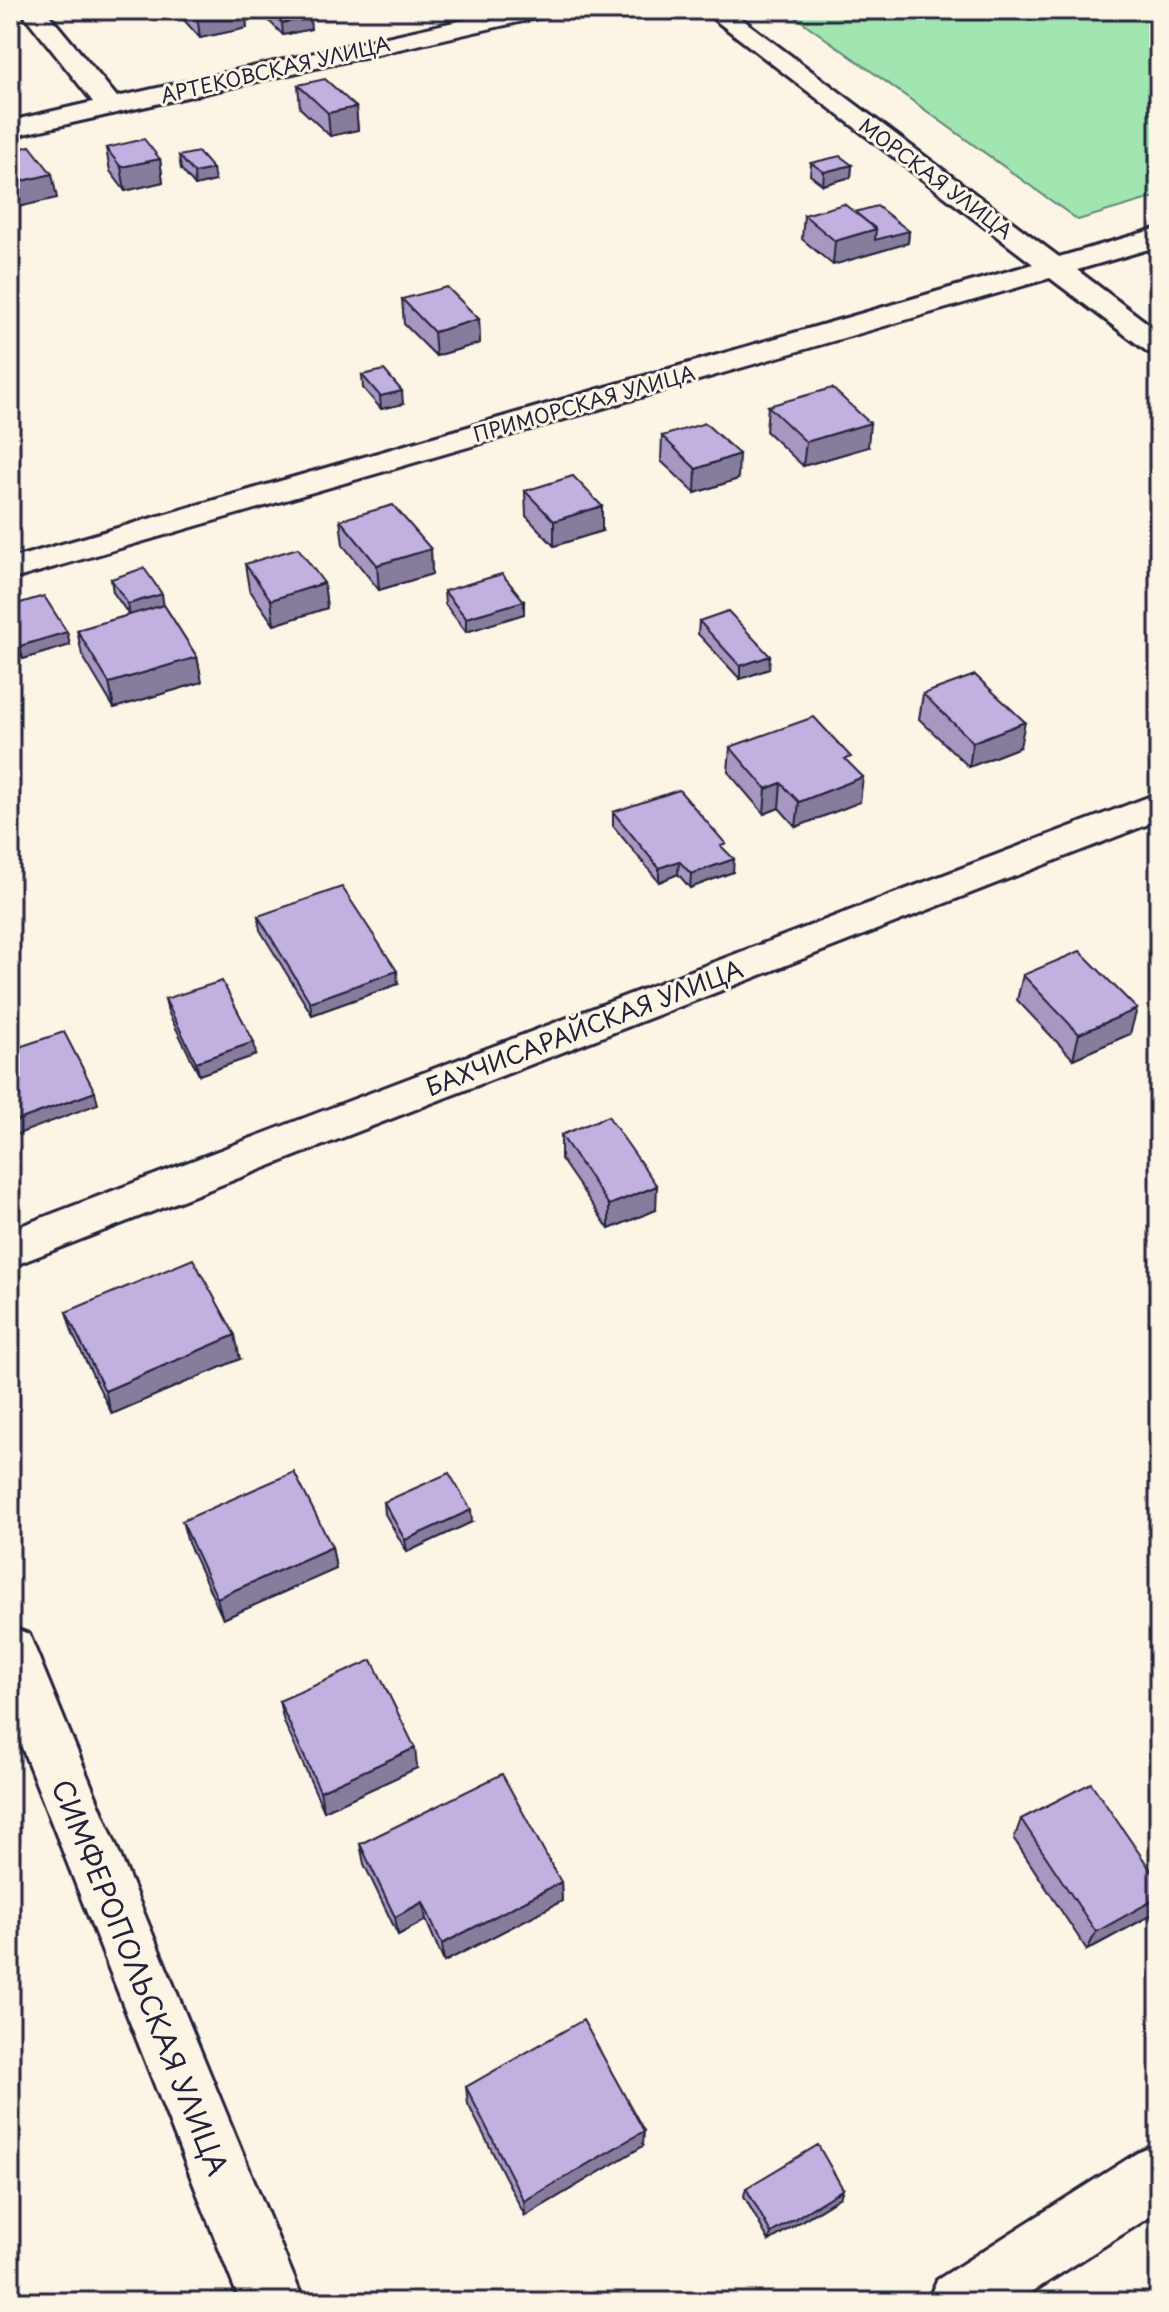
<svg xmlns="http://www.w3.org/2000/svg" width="1169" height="2312" viewBox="0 0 1169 2312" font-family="'Playpen Sans',sans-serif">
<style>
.green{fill:#a1e5b1;stroke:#628476;stroke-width:2}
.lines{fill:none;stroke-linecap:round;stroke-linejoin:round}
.minor-casing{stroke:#22223b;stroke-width:6}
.minor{fill:#fcf5e5;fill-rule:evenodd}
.wall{fill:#a797c1;stroke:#22223b;stroke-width:2}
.shaded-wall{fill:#887b9d;stroke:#22223b;stroke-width:2}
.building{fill:#c2b0e0;stroke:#22223b;stroke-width:2}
.labels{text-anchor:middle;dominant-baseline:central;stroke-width:6;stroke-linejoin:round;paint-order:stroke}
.far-street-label{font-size:20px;fill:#22223b;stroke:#fcf5e5}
.street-label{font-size:24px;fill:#22223b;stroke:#fcf5e5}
.near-street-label{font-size:28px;fill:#22223b;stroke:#fcf5e5}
</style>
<rect width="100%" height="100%" fill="#fcf5e5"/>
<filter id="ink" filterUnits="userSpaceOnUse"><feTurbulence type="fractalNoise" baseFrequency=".0125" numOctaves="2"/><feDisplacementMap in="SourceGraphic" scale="16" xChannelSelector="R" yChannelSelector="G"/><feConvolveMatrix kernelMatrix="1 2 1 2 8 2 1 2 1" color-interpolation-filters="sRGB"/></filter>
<g filter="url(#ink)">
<path class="green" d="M786 10H1159V196L1078 220Z"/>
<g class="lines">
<defs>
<path id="minor" d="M20 10H45L117 97 508 10H553L550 15 541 17 10 137V121L93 102Z
M702 10H730L1059 257 1159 228V246L1077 270 1159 332V355L1148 352 1050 278 10 580V559L1033 264Z
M1159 793V820L10 1267V1230Z
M10 1627 29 1634 36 1651 304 2302H240L10 1717Z
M1159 2144V2211L1016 2302H927L937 2280 1137 2153Z"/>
</defs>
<use href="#minor" class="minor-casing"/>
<use href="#minor" class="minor"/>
</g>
<path class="wall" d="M181 10H245L247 28 200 38 183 19Z
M258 10H302L311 29 283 35Z
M298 85 356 107 358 130 330 136 300 108Z
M106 148 160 159 163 182 125 191 110 171Z
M179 156 215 181 195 186 181 169Z
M811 163 852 165 851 177 823 185 810 175Z
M804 215 909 231 908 243 833 265 802 239Z
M402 299 479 319 480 343 436 356 404 324Z
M362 375 403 404 381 409 363 388Z
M768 406 868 447 803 466 766 431Z
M662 436 738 479 695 493 661 461Z
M525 491 602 531 554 546 526 516Z
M340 520 431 549 432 574 379 590 343 545Z
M245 564 324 583 327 608 274 625 249 589Z
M111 579 164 605 197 657 202 682 114 708 82 655 77 630 129 615 113 592Z
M444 591 524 601V614L466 632 445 604Z
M10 606 67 632 70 645 23 659 10 638Z
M699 621 769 669 740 679 698 634Z
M923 694 1020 747 969 767 919 719Z
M730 747 850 764 860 802 796 827 779 808 764 814 728 772Z
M613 812 726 851 733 872 690 888 678 874 659 882 613 826Z
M258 916 398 984 312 1015 260 930Z
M1023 975 1130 1034 1073 1059 1017 1000Z
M165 999 256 1055 199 1075 168 1012Z
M561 1135 656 1210 609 1229 561 1159Z
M66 1312 240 1359 112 1414 73 1335Z
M384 1502 472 1522 407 1552 385 1514Z
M182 1521 332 1547 336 1569 223 1619 188 1543Z
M279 1701 417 1768 324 1811 284 1722Z
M1021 1819 1159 1882V1908L1157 1912 1087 1950 1014 1839Z
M360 1844 561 1882 562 1901 444 1962 426 1920 398 1935 364 1864Z
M466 2087 643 2146 525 2216 468 2104Z
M746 2188 843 2189 840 2197 769 2241 744 2196Z"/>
<path class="shaded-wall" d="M225 10H245L247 28 200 38 197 16Z
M310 17 311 29 283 35 282 23Z
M356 107 358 130 330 136 328 113Z
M160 159 163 182 125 191 121 167Z
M852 165 851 177 823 185 824 172Z
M213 169 215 181 195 186 194 173Z
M52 174 57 198 10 209V184Z
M876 229 909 231 908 243 833 265 835 241Z
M479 319 480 343 436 356 434 332Z
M402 391 403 404 381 409 380 396Z
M870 423 868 447 803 466 806 442Z
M739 454 738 479 695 493 696 469Z
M602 506V531L554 546V521Z
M431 549 432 574 379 590 377 565Z
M324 583 327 608 274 625 271 600Z
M162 594 164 607 130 617 128 604Z
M524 601V614L466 632V618Z
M67 632 70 645 23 659 20 646Z
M770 656 769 669 740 679V666Z
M197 657 202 682 114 708 109 683Z
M1025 722 1020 747 969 767 973 742Z
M863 777 860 802 796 827 799 802Z
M781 783 779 808 764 814 766 789Z
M734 859 733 872 690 888 691 874Z
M679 861 678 874 659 882V868Z
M397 971 398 984 312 1015 310 1002Z
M1137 1009 1130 1034 1073 1059 1079 1034Z
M254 1042 256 1055 199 1075 196 1062Z
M95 1092 98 1104 10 1137V1123Z
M657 1186 656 1210 609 1229V1205Z
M235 1335 240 1359 112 1414 105 1391Z
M471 1510 472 1522 407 1552 405 1540Z
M332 1547 336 1569 223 1619 217 1598Z
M415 1748 417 1768 324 1811 320 1791Z
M561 1882 562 1901 444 1962 442 1944Z
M1159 1897V1908L1157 1912 1087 1950 1096 1932Z
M423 1902 426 1920 398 1935 395 1917Z
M644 2131 643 2146 525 2216 524 2201Z
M843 2189 840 2197 769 2241 771 2233Z"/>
<path class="building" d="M192 10H225L197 16Z
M268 10H302L310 17 282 23Z
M325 79 356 107 328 113 298 85Z
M144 139 160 159 121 167 106 148Z
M30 146 52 174 10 184V151Z
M198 152 213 169 194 173 179 156Z
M840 156 852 165 824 172 811 163Z
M844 204 876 229 835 241 804 215Z
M877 206 909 231 875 240 876 229 855 212Z
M447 287 479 319 434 332 402 299Z
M384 370 402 391 380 396 362 375Z
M832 388 870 423 806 442 768 406Z
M705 423 739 454 696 469 662 436Z
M573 476 602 506 554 521 525 491Z
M393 505 431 549 377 565 340 520Z
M298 548 324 583 271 600 245 564Z
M144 568 162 594 128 604 111 579Z
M502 574 524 601 466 618 444 591Z
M44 596 67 632 20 646 10 630V606Z
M164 605 197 657 109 683 77 630Z
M728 611 770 656 740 666 699 621Z
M975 675 1025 722 973 742 923 694Z
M814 717 851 757 845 759 863 777 799 802 781 783 766 789 730 747Z
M679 790 726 844 721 846 734 859 691 874 679 861 659 868 613 812Z
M342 887 397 971 310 1002 258 916Z
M1080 951 1137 1009 1079 1034 1023 975Z
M222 981 254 1042 196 1062 165 999Z
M64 1032 95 1092 10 1123V1050Z
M608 1116 657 1186 609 1205 561 1135Z
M193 1259 235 1335 105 1391 66 1312Z
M294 1472 332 1547 217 1598 182 1521Z
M449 1473 471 1510 405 1540 384 1502Z
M372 1660 415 1748 320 1791 279 1701Z
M502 1774 561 1882 442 1944 423 1902 395 1917 360 1844Z
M1091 1783 1159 1882V1897L1096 1932 1021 1819Z
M583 2020 644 2131 524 2201 466 2087Z
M818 2145 843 2189 771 2233 746 2188Z"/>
</g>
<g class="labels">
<g class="far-street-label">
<text transform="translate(275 69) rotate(-13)">АРТЕКОВСКАЯ УЛИЦА</text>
<text transform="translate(936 178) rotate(37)">МОРСКАЯ УЛИЦА</text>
<text transform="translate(584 403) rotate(-16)">ПРИМОРСКАЯ УЛИЦА</text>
</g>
<g class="street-label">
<text transform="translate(584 1027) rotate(-21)">БАХЧИСАРАЙСКАЯ УЛИЦА</text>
</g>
<g class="near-street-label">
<text transform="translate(141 1977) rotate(68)">СИМФЕРОПОЛЬСКАЯ УЛИЦА</text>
</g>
</g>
<rect width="1169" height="2312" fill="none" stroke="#fcf5e5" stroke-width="40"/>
<rect x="20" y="20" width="1129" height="2272" fill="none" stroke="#22223b" stroke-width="3" filter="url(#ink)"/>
</svg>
